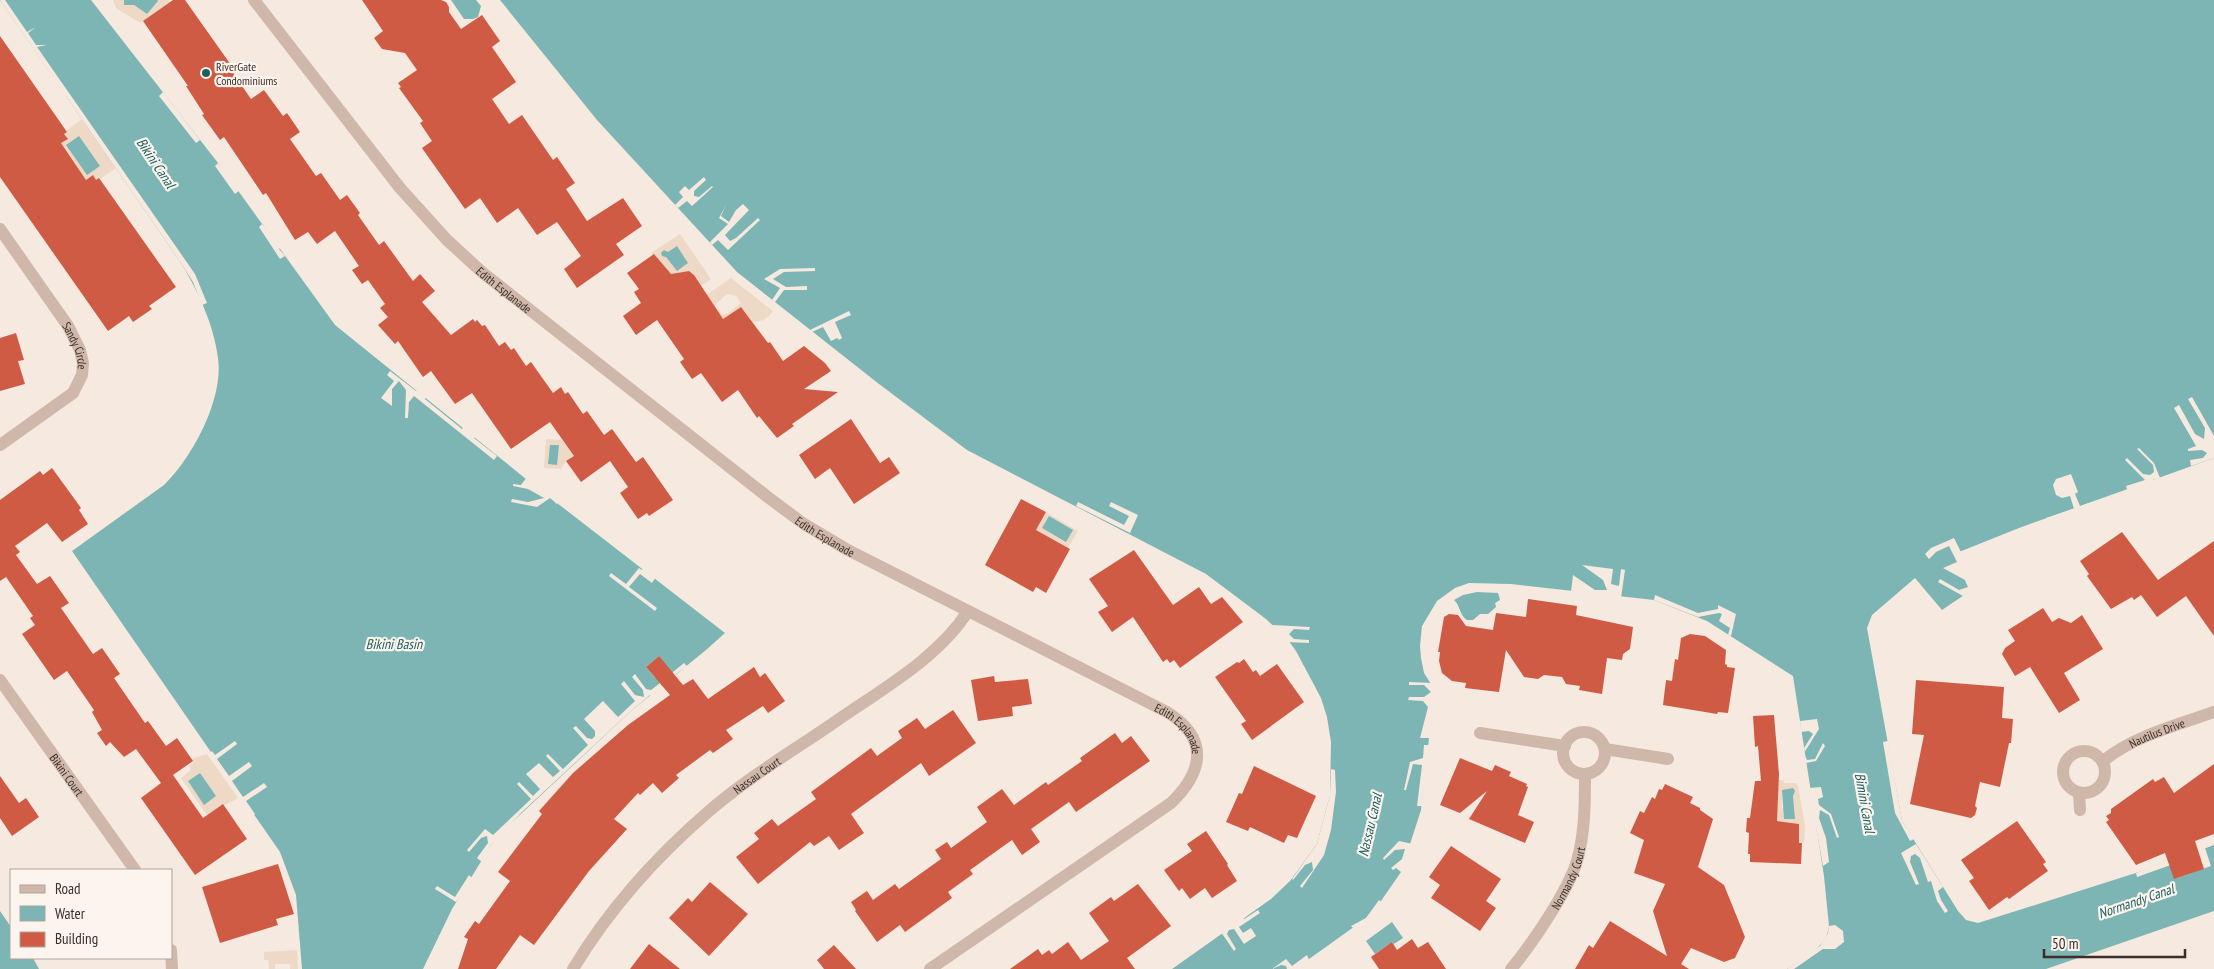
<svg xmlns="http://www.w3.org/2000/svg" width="2214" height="969" viewBox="0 0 2214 969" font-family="'PT Sans Narrow',sans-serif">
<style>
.plaza{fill:#eed9c6;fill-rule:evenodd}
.water{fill:#7cb5b3}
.pier{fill:#f5e9e0}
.building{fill:#cf5b44}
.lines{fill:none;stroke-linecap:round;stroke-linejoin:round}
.minor{stroke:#cfb8aa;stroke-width:12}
.poi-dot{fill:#1c6161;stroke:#fcf4ed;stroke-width:2}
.labels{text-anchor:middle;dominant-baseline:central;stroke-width:4.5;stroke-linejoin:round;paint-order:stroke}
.poi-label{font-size:12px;fill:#3c2e2a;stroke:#fcf4ed;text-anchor:start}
.street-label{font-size:12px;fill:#3c2e2a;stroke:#fcf4ed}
.water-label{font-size:14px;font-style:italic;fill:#1c6161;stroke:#fcf4ed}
</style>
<rect width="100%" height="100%" fill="#f5e9e0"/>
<path class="plaza" d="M113 0H124L125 5H134L147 14 157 0H168L170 3 140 23 116 8Z
M82 119 116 168 100 179 96 180 93 175 86 180 61 143 68 139 64 134 66 131Z
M680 234 711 279 700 287 694 275 689 271 671 274 651 253Z
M731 278 773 311 769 316 764 320 753 322 741 307 723 319 706 295ZM727 294 736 296 741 303 728 313 723 315 715 306 716 304Z
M546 439 563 440 574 456 566 461 561 469 544 468Z
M1046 512 1078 531 1068 548 1036 530Z
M207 754 238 798 207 815 181 778 191 770 189 766 194 763 191 759Z
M1777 780H1783L1784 783H1796L1798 786 1805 826 1804 843H1794V831H1799V824L1777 821ZM1791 788 1795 791 1793 796 1795 819 1782 808V791Z
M297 950 298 969H290V964H275V969H269L268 960H264V952Z"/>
<path class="water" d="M0 0H91L218 163 335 325 526 479 725 633 706 650 631 711 507 827 491 845 452 909 423 969H302L296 895 280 852 72 551 164 485C192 458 224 399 218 358 214 325 198 291 181 263Z
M124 0H157L158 1 147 14 134 5H124Z
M451 0H476L481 6 478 17 473 19H464Z
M500 0H2214V458L2019 528 1954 554 1970 591 1942 610 1915 578 1872 615 1867 628 1902 821 1958 911 1966 920 1978 923 2161 865 2214 845V911L2046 969H1787C1803 958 1827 948 1829 926L1824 876 1793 676 1707 621 1654 600 1511 584 1469 583 1455 588 1437 601 1422 626 1420 646 1421 658 1424 673 1431 684 1429 738 1421 810 1401 872 1372 914 1295 969H1172L1271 899 1290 881 1317 844 1330 795 1331 742 1327 717 1321 698 1296 651 1288 640 1266 619 1206 574 967 450 879 384 737 272 597 120Z
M79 136 100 166 87 175 66 145Z
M677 246 688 263 677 271 666 257 662 256 661 253 664 250 668 252Z
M550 445H559L557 465 548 464Z
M1049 516 1073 530 1066 542 1042 528Z
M1477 592 1498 593 1500 600 1495 603 1496 607 1488 614H1480L1473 620H1467C1459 615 1461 606 1454 600L1463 595Z
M200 773 216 796 204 805 188 781Z
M1793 788 1795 791 1793 796 1795 819H1784L1782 790Z
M0 911 11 927V958H33L39 969H0Z
M1392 922 1403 938 1394 944 1392 942 1375 954 1366 941Z"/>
<path class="pier" d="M0 0H5L27 32 36 27 28 33 36 45H47L37 47 179 251 195 274 207 303 202 305 193 282 181 263 66 96 63 97 48 75 50 73Z
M163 92 200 140 196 143 159 96Z
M218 163 240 190 235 194 215 166Z
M704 177 706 180 694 191V196L699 197 712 186 713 187 692 206 687 201 678 208 675 205 683 197 679 192 685 186 689 190Z
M743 204 749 210 725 235 730 241 736 238 758 218 760 220 728 250 718 240 712 245 710 242 728 224 719 218 726 205 721 216 729 222 736 210Z
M262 224 281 247 279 249 285 256 280 259 259 227Z
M815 268V271L784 272 773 279 786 287 807 286V290H784L775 302 772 300 780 288 764 279 780 269Z
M849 311 851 315 835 322 842 338 839 340 837 338 831 341 823 327 812 332 810 330Z
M390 371 416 391 418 390 426 396 425 399 462 429 464 427 476 436 474 438 497 456 494 460 414 396 409 402 408 418H405L406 390 399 381 392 389V406L381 398 394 381 387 375Z
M2192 397 2214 436V458L2191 466 2190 460 2203 458 2207 453 2202 450 2188 451V449L2196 446 2174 408 2179 405 2195 434 2204 439 2205 428 2188 399Z
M2139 448 2154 463 2160 478 2152 480 2153 483 2128 492 2126 486 2145 480 2125 460 2127 458 2143 474 2150 475 2154 472 2153 465 2137 449Z
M2071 474 2078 492 2075 494 2080 506 2107 497 2109 499 2047 521 2046 518 2074 509 2070 496 2062 498 2056 495 2053 485 2056 479Z
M527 477 559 502 557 504 550 498 537 507 511 502 512 499 528 502 544 498 528 489 513 486V484L521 485Z
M1078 502 1124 525 1129 516 1109 506 1111 502 1138 515 1130 533 1076 506Z
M2040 521 2041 523 1957 556 1972 590 1963 596 1938 582 1940 579 1959 590 1968 587 1965 580 1943 568 1957 562 1949 546 1936 552 1929 559 1925 554 1931 548 1954 538 1961 552Z
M1582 565 1613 569 1611 584 1619 586 1621 569 1625 570 1621 598 1571 592 1573 575 1595 590H1607L1603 580Z
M639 568 642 570 643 568 656 577 652 583 640 574 629 587 657 608 655 611 609 576 611 573 626 584Z
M1655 595 1698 613 1718 609V605L1736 614 1731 636 1728 635 1730 628 1719 621 1722 614 1719 613 1698 617 1654 600Z
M1273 625 1310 627 1309 630 1294 629 1289 634 1294 639 1309 640V643L1286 642 1272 628Z
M659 656 668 676 684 663 687 666 661 685 663 687 651 697 650 695 631 711 522 812 504 831 505 833 496 843 494 842 491 845 482 862 477 858 488 843 487 836 481 838 469 852 467 850 485 829 493 835 531 799 517 784 519 782 533 796 540 789 526 774 539 763 553 777 560 771 546 756 548 754 563 769 588 745 573 728 576 726 587 738 592 739 595 736V731L584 719 603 701 618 717 635 701 621 684 624 681 635 695 644 697 643 690 632 677 635 674 646 689 651 690 664 680 659 674 655 678 646 667Z
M1409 682 1433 683 1430 738H1420L1428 707 1423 701 1408 700 1409 697H1424L1431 692 1424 685H1409Z
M1817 719 1819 729 1804 753 1807 760 1815 759 1823 743 1825 746 1816 761 1806 763 1804 748 1813 734 1809 731 1801 732 1800 721Z
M235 741 237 744 217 759 229 776 249 762 252 766 232 781 243 797 264 783 267 787 246 801 255 814 253 816 210 753 212 751 215 755Z
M1888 741 1902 821 1914 839 1910 841 1895 813 1883 742Z
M1424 745H1429L1422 806H1417L1422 765 1413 764 1406 790H1404L1410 762 1423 758Z
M1331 769 1335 770 1336 792 1331 830 1324 855 1302 888 1300 886 1313 870 1312 862 1305 865 1293 880 1292 879 1317 844 1330 795Z
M1821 787 1823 797 1818 799 1819 805 1831 814 1839 837 1837 838 1829 815 1820 810 1819 818 1826 838 1829 862 1823 866 1809 788Z
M1399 841 1413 844 1404 871 1401 872 1396 868 1393 870 1391 868 1402 859 1405 849 1395 850 1384 860 1383 858Z
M1916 844 1943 887 1938 891 1941 900 1948 911 1945 913 1937 901 1931 881 1928 882 1920 858 1915 854 1911 856 1910 862 1919 884 1916 885 1901 853Z
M2205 848 2211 866 2177 878 2196 856 2137 877 2136 873Z
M469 875 472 878 470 881 472 882 456 902 435 889 437 886 455 897Z
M1379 900 1383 903 1374 916 1355 930 1351 926 1366 918Z
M1258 910 1260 913 1239 927 1243 933 1251 928 1256 936 1244 944 1234 929 1229 930 1227 934 1236 949 1234 951 1221 932 1243 917 1244 919Z
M1835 925 1843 931 1844 942 1835 949H1823L1794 969H1787L1820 946 1828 933 1829 926Z
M1307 955 1310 962 1299 969H1287L1286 966 1281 965 1272 969 1286 959 1292 966Z"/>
<path class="building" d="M173 0H185L231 65 229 67 251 99 264 90 283 116 287 113 300 132 290 139 316 176 321 173 340 200 347 195 360 213 358 215 379 245 384 241 413 281 420 274 435 291 422 302 451 335 473 319 475 322 477 320 482 326 485 325 499 346 505 342 511 350 514 348 526 366 531 362 553 393 561 387 565 394 568 392 583 414 587 411 604 435 612 429 636 462 643 457 673 500 649 516 647 513 638 519 620 493 628 487 610 461 581 482 566 461 574 456 550 422 511 449 472 393 455 404 431 371 423 377 398 341 395 344 378 325 388 317 380 308 385 304 368 280 362 284 352 270 359 266 335 231 317 244 308 232 295 240 266 193 263 195 224 137 220 140 202 115 204 114 186 86H188L143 21Z
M362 0H441L446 2 449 7V12L461 29 482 15 500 41 492 47 516 82 492 99 509 124 522 115 553 160 557 157 575 183 566 189 587 221 623 198 642 226 616 244 624 255 577 288 564 269 581 256 557 222 537 235 518 208 497 223 480 198 465 209 422 148 432 141 420 123 423 121 399 88 401 87 398 83 417 70 405 53 382 49 374 38 383 31Z
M0 36 67 132 64 134 68 139 61 143 86 180 93 175 96 180 99 178 176 287 149 306 152 309 133 322 129 316 108 331 0 177Z
M654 254 671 274 689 271 694 275 723 319 741 307 768 343 770 342 783 361 804 346 825 363 831 371 804 389 838 392 792 424 794 426 777 438 759 416 757 418 738 390 722 402 701 373 692 379 680 362 684 359 657 320 636 335 623 316 641 303 634 292 639 289 627 273Z
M16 333 24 360 18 361 25 384 0 391V338Z
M851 419 880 463 889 457 900 473 854 504 830 468 815 479 799 455Z
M52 468 81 508 79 510 88 524 62 542 47 523 15 546 20 552 16 555 37 584 50 576 69 603 61 608 93 654 102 648 120 674 114 678 145 723 148 721 166 746 177 738 193 761 173 775 203 818 223 804 247 839 195 875 141 798 161 783 136 749 124 757 110 742 106 746 97 733 102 730 92 712 94 710 67 671 54 680 22 634 35 625 30 618 33 616 6 577 0 581V500L40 471 43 475Z
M1021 499 1046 512 1036 530 1070 549 1046 593 1036 587 1033 592 985 565Z
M2122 532 2158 580 2214 541V636L2186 596 2157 617 2141 595 2134 600 2132 597 2111 609 2087 576 2089 574 2080 561Z
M1134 550 1173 605 1199 587 1211 604 1222 597 1243 622 1180 668 1174 660 1170 663 1167 659 1163 662 1133 617 1112 632 1098 612 1108 606 1089 579Z
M1528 599 1577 606 1576 615 1633 627 1630 649 1623 654 1622 660 1607 658 1602 694 1579 690 1580 686 1566 684 1562 677 1544 675 1538 679 1524 677 1506 650 1499 692 1465 688 1466 683 1452 681 1442 673 1439 661 1440 652H1438L1444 617 1449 614 1458 615 1466 626 1493 630 1496 613 1526 617Z
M2043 608 2052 622 2059 618 2071 623 2082 615 2103 649 2064 673 2080 700 2059 713 2030 667 2015 676 2002 654 2005 648 2015 641 2008 630Z
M1690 634 1705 636 1726 650 1725 664 1727 665V667L1735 668 1728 713 1718 712 1717 714 1663 705 1666 680 1672 681 1675 659 1678 660 1681 638Z
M659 656 683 685 693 679 708 699 754 667 760 677 765 673 785 701 768 713 763 706 726 730 733 739 713 753 710 750 676 775 679 778 662 793 653 783 640 795 638 793 614 819 627 829 589 871 534 945 520 935 496 969H458L468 939 464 937 475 921 479 924 510 881 498 872 542 814 539 811 573 773 628 725 670 695 646 667Z
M1244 659 1253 672 1256 670 1260 676 1277 664 1304 702 1252 740 1241 724 1246 721 1215 677 1237 662 1239 663Z
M994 676 995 682 1028 679 1032 704 1012 707 1013 716 978 721 971 680Z
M1916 680 2004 687 2002 718 2013 719 2011 743H2009L2000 787 1980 782 1975 806 1977 808 1975 815 1971 818 1910 804 1924 735 1912 734Z
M953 710 976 743 929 776 921 763 851 814 864 833 839 850 829 836 814 846 810 842 758 884 736 857 759 839 754 833 772 819 778 826 816 799 811 792 871 748 877 756 902 738 898 731 917 718 925 729Z
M1774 715 1779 774 1777 821 1799 824V843H1802L1801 864 1750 862V854H1748L1749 833 1746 832 1747 818H1750L1755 781H1761L1758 746 1755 747 1753 716Z
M1115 733 1122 743 1131 736 1150 761 1076 812 1069 802 1031 829 1040 842 1022 855 1012 840 970 870 973 874 948 892 952 898 905 932 900 925 877 942 855 911 856 910 851 902 867 891 873 900 895 884 899 889 941 859 935 850 947 842 951 848 987 822 977 807 1002 789 1014 805 1046 782 1048 785 1082 761 1080 758Z
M1460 758 1492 771 1495 765 1511 772 1509 776 1527 784 1526 786 1528 787 1518 815 1534 822 1525 843 1469 819 1487 791 1460 813 1440 805Z
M2214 764V834L2195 841 2204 869 2174 879 2165 853 2136 865 2106 822 2109 820 2106 816 2111 813V809L2153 779 2155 782 2164 777 2174 793Z
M1254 766 1316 796 1297 838 1288 835 1284 843 1250 827 1248 831 1226 822 1239 793 1242 794Z
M0 776 19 803 26 798 39 817 12 836 0 818Z
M1665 784 1693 797 1690 803 1700 808V810L1713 819 1698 867 1724 885 1745 937 1735 958 1724 962 1691 948 1681 964 1689 969H1575L1589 945 1593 948 1610 921 1667 956 1653 911 1665 884 1634 873 1644 840 1630 833 1640 811 1644 813 1652 797 1655 799 1659 789 1662 790Z
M2017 821 2046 862 2043 864 2048 871 2009 899 2007 897 1989 910 1969 881 1974 878 1961 860Z
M1206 831 1228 864 1227 865 1237 881 1212 898 1205 888 1190 899 1182 888 1179 891 1164 870 1192 851 1187 844Z
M1451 846 1501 879 1486 901 1496 908 1480 931 1431 898 1440 885 1429 877Z
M278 864 294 914 276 919 278 925 220 943 202 887Z
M710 882 748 914 709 956 669 918 688 898 692 902Z
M1138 884 1171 926 1127 958 1135 969H1010L1038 949 1042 955 1049 950 1052 954 1068 942 1081 960 1109 941 1089 913 1111 897 1114 901Z
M1412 939 1418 948 1428 942 1446 969H1379L1371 957 1392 942 1397 950Z
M649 944 680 969H630Z
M834 945 856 969H824L817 960Z"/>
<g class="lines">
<g class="minor">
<path id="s1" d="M254 0 400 188 447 240 483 273 769 498 804 524 846 549 1167 712C1209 738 1204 771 1171 803L930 969"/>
<path id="s2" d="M0 229 68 326 80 350 83 363 82 375 73 393 0 445"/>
<path id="s3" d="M0 680 135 870"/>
<circle cx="1584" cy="753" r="21"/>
<path d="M1480 733 1565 746"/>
<path d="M1605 749 1668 759"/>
<circle cx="2084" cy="772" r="21"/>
<path id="s4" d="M2103 761C2134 736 2177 725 2214 712"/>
<path d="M2079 793 2080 810"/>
<path d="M171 950 172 969"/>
<path id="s5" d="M573 969C608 911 657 856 708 812 746 779 791 752 832 724 877 692 938 659 968 611"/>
<path id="s6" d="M1511 969C1532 944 1568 891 1577 861 1585 833 1585 803 1585 774"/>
</g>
</g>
<circle class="poi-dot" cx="206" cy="73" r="5"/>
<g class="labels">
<g class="poi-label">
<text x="216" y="66">RiverGate<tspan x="216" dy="14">Condominiums</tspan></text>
</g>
<g class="street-label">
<text stroke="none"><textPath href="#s1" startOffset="384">Edith Esplanade</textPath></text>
<text stroke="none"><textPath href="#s2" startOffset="140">Sandy Circle</textPath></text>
<text stroke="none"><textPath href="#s1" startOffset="789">Edith Esplanade</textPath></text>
<text stroke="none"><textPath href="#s1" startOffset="1194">Edith Esplanade</textPath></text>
<text stroke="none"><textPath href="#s4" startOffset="61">Nautilus Drive</textPath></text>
<text stroke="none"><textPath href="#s3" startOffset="116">Bikini Court</textPath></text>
<text stroke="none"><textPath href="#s5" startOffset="269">Nassau Court</textPath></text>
<text stroke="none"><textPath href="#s6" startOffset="108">Normandy Court</textPath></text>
</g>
<g class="water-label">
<text transform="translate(156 163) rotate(56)">Bikini Canal</text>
<text x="394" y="644">Bikini Basin</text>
<text transform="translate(1865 803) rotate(80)">Bimini Canal</text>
<text transform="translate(1370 825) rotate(-77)">Nassau Canal</text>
<text transform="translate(2136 901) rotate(-19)">Normandy Canal</text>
</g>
</g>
<rect x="10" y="869" width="162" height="90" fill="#fcf4ed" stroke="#afa59f"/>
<rect x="20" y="885" width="25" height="8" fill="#cfb8aa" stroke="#afa59f"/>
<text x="55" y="894" font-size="15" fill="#3c2e2a">Road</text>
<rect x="20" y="906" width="25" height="15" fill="#7cb5b3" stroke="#afa59f"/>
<text x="55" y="919" font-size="15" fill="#3c2e2a">Water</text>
<rect x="20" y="932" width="25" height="15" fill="#cf5b44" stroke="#afa59f"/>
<text x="55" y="944" font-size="15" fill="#3c2e2a">Building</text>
<path d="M2044 949v8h141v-8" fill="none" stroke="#3c2e2a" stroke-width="2.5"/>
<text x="2052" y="949" font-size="15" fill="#3c2e2a" stroke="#fcf4ed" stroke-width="4" paint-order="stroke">50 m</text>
</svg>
